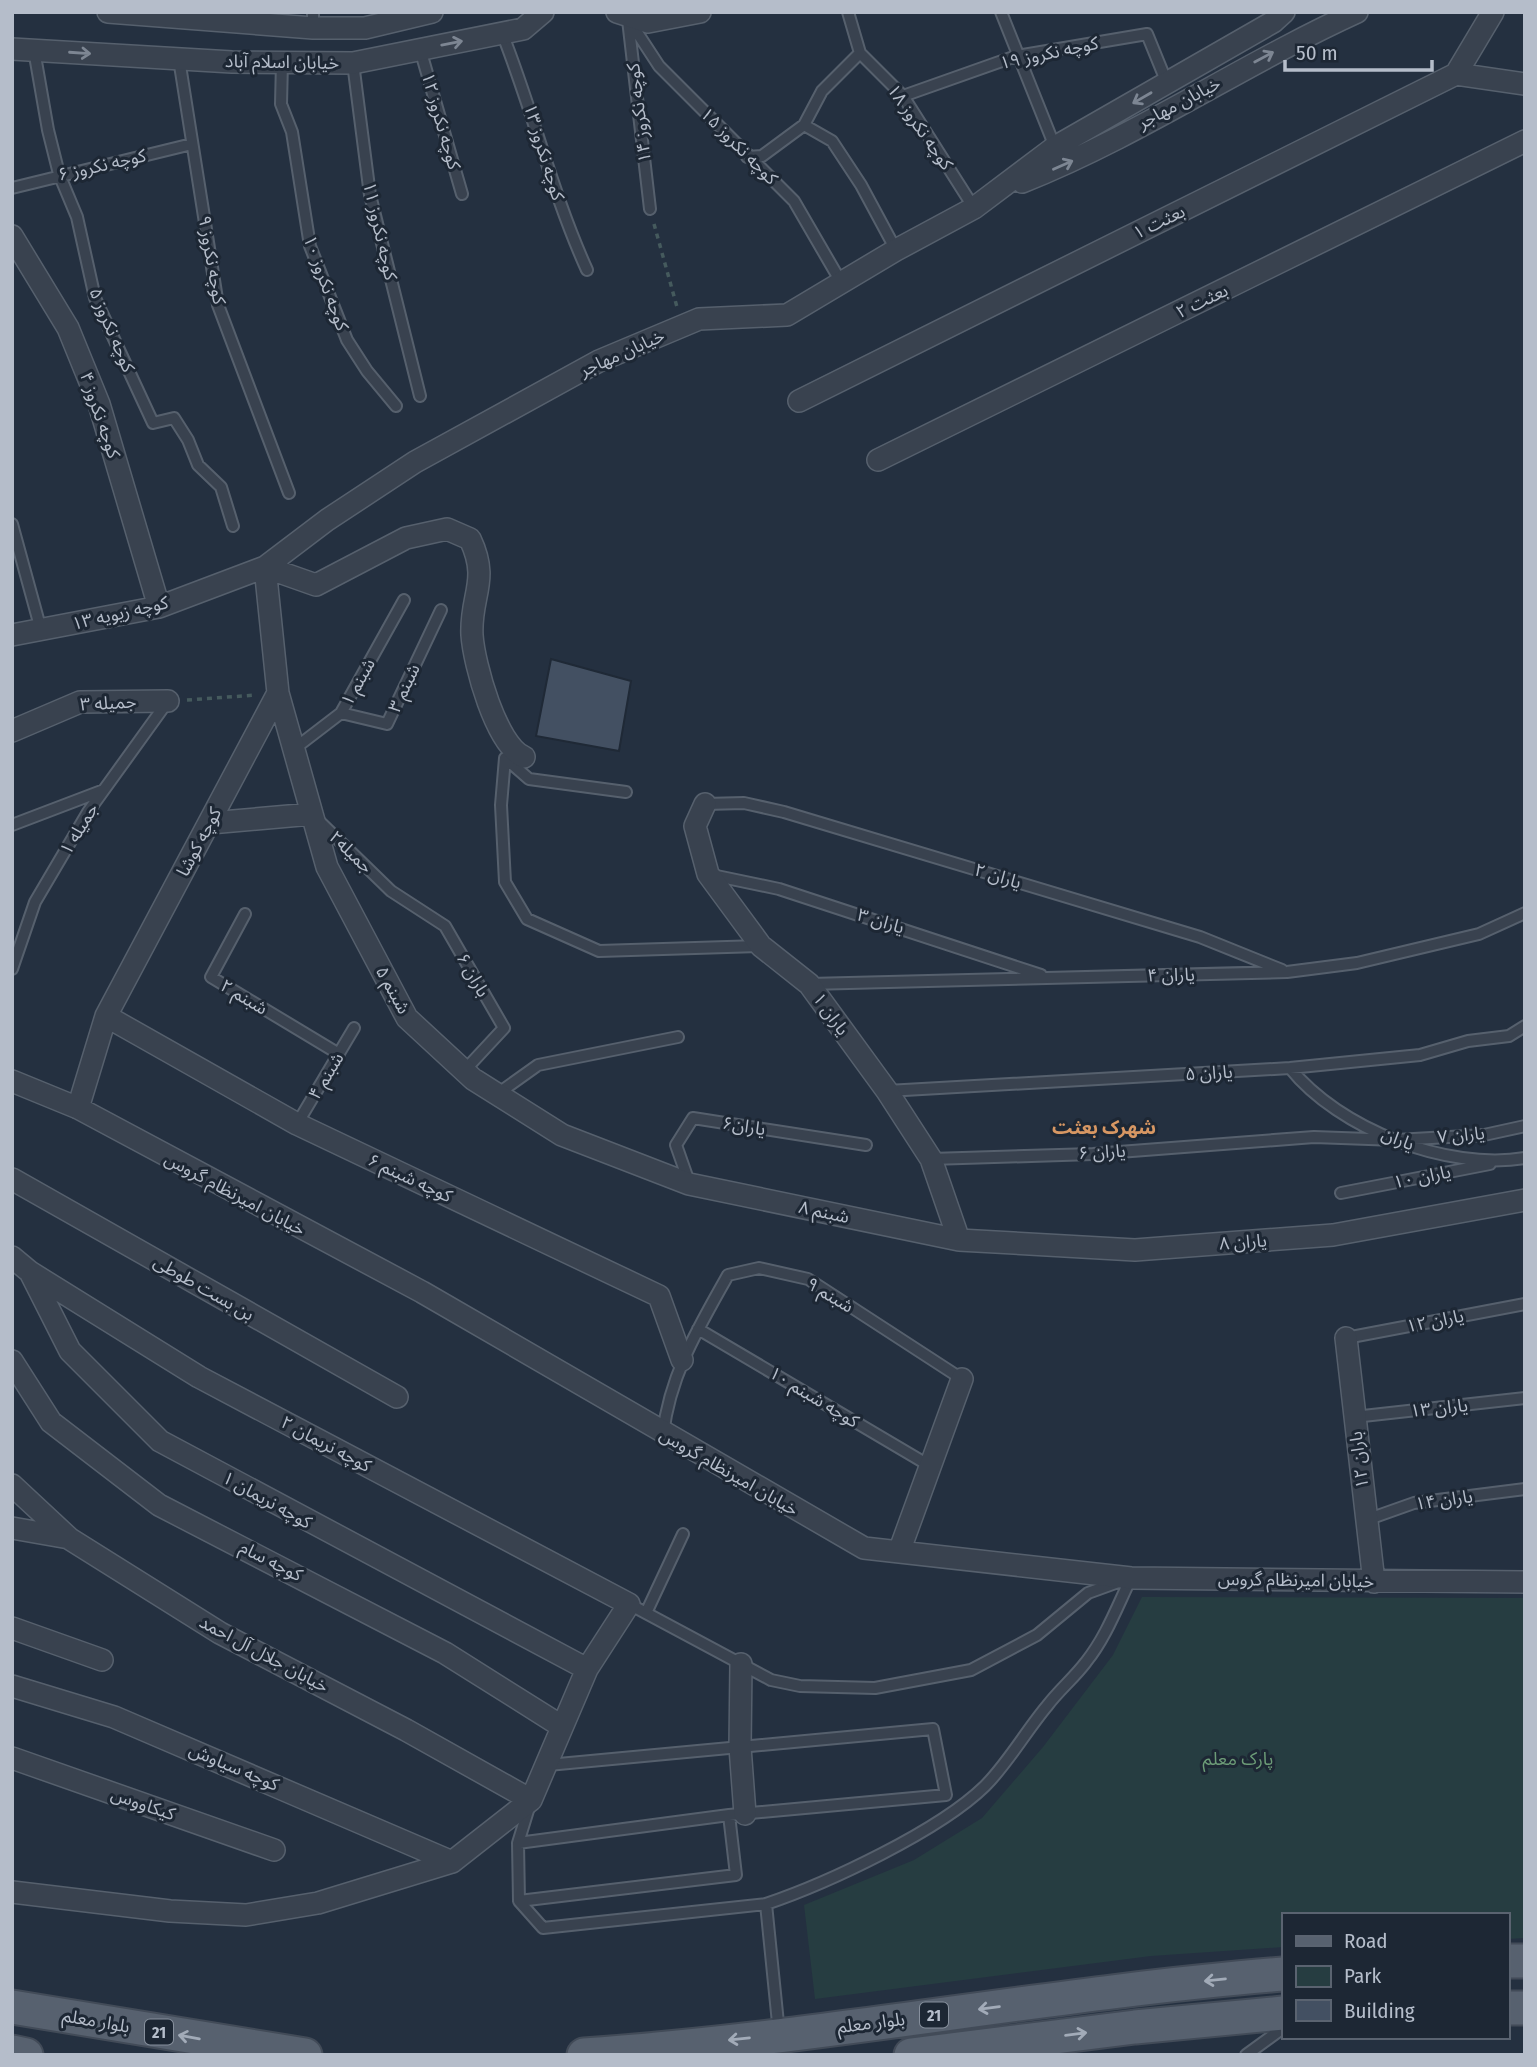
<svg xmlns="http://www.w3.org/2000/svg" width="1537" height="2067" viewBox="0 0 1537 2067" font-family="'Fira Sans Condensed','Noto Sans Arabic',sans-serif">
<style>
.green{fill:#263d41}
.building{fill:#435062;stroke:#1f2936;stroke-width:2}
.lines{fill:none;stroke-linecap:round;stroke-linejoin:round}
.service-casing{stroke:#56606d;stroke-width:14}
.minor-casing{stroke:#56606d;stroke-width:24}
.primary-casing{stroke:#424b58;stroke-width:37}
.path{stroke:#455a5d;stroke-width:3.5;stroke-dasharray:5 5;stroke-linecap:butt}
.service{stroke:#39424f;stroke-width:10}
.minor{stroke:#39424f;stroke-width:21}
.primary{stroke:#57616f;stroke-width:33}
.oneway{stroke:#7d8693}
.oneway2{stroke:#a2abb8}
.labels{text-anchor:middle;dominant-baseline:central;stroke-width:6;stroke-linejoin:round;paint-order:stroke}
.shield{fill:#1d2734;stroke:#87909d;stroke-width:2}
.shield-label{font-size:16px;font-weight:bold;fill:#b5bdca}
.street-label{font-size:18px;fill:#b5bdca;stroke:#1d2734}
.park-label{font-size:18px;fill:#6c9b77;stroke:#1d2734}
.neighbourhood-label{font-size:19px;font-weight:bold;fill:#d79763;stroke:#1d2734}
</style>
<rect width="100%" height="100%" fill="#243040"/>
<path class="green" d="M1142 1597 1525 1598V1938L1507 1939V1915H1283V1947L1151 1956 815 1999 804 1905 914 1860 982 1818 1043 1747 1113 1655Z"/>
<path class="building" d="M551 659 631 681 619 751 536 736Z"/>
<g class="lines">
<defs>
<path id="service" d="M848 12 860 53 903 96 974 208
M1001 12 1055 147
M627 17 659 66 794 201 841 282
M628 20 650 209
M313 28V12
M502 33C533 111 552 193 587 270
M420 49 462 194
M34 50 48 130 59 174 77 217 95 298 153 423 174 418 188 440 198 465 221 487 233 526
M179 59 218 305 289 493
M282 62 281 104 292 132 310 246 347 340 367 371 396 406
M353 63 370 195 420 396
M903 96 1016 56 1147 34 1167 83
M804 125 832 141 861 185 896 250
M747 157 762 156 804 125 822 91 860 53
M12 188 192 144
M12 524 41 630
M341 713 387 724 441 610
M294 749 341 713 404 600
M626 792 529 779 505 758 501 805 505 882 527 919 599 951 759 946
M705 804 744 803 784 812 1200 937 1282 970
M319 821 391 891 445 926 504 1028 464 1071
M12 825 104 790
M712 875 779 889 1041 975
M245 914 211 977 339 1054
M12 969 35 902 88 812 168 701
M809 984 1287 972 1357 963 1479 934 1525 913
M1290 1068C1339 1129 1447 1171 1525 1158
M887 1091 1290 1068 1420 1055 1468 1041 1509 1036 1525 1026
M496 1095 538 1065 678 1037
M297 1124 354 1028
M931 1159 1093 1154 1314 1137 1396 1140 1484 1135 1525 1126
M689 1182 676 1145 693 1118 866 1145
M1341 1193 1490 1164
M698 1329 930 1466
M1346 1338 1525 1304
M1354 1417 1525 1398
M663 1434C670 1374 699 1327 728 1275L759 1268 808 1279 962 1379
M1366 1520 1414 1503 1525 1489
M629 1604 771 1680 800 1686 875 1688 971 1670 1037 1635 1088 1593 1121 1581
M646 1613 683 1534
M530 1804 518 1843 519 1901 543 1928 766 1904C828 1883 939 1831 985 1786 1008 1763 1026 1731 1047 1706 1059 1690 1074 1678 1086 1662 1106 1637 1117 1607 1131 1578
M518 1843 729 1815 946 1795 933 1729 548 1765
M519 1901 736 1875 729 1815
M766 1904 779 2033
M1246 2055 1283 2028"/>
<path id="minor" d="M108 12 313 28H365L432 12
M617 12 648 22 700 12
M12 49 232 62 353 63 523 29 543 12
M1456 74 1493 12
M1022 182C1138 136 1243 64 1357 12
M12 236 68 328 99 404 159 607
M799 401 1456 74 1525 84
M878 460 1525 141
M265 567 316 585 406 538 447 529 470 539C490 581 470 595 472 635 474 664 496 745 524 757
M12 635 159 607 265 567 327 520 415 462 599 361 699 319 787 315 896 250 974 208 1055 147 1273 22 1284 12
M278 693 327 867 407 1018 473 1079 562 1135 689 1184 959 1240 1135 1250 1333 1235 1525 1200
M12 731 80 702 168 701
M705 804 695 826 708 874 761 946 809 984 887 1091 931 1159 959 1240
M210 823 312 814
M106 1016 297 1124 659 1296 682 1360
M12 1081 78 1108 422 1292 864 1548 1131 1578 1525 1582
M78 1108 106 1016 278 693 265 567
M12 1179 397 1397
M12 1257 30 1272 70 1351 160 1441 587 1669
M1346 1338 1374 1582
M12 1361 51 1422 159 1505 445 1653 561 1726
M12 1485 70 1539 220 1633 406 1730 531 1800
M12 1528 69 1538
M899 1552 962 1379
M12 1628 102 1660
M741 1664 740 1747 745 1814
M12 1686 114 1717 452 1862
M12 1758 274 1850
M12 1892 170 1911 246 1915 318 1903 452 1862 531 1800 587 1669 629 1604 199 1377 30 1272"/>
<path id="primary" d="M1507 1961H1525
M12 2007 305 2055
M1507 2008H1525
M12 2052 26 2055
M584 2055C818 2039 1049 1993 1283 1974
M911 2055 1135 2027 1283 2013"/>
</defs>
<use href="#service" class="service-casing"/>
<use href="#minor" class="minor-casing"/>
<use href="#primary" class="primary-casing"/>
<path class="path" d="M654 224 677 307
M187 700 256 695"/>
<use href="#service" class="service"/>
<use href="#minor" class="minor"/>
<use href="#primary" class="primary"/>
</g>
<defs><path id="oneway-shaft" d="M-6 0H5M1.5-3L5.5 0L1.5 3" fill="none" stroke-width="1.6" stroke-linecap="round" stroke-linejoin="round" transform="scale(1.75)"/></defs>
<g class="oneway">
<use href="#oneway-shaft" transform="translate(452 43) rotate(-11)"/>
<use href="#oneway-shaft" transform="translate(80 53) rotate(4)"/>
<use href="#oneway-shaft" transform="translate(1264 57) rotate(-28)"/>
<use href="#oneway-shaft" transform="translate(1142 98) rotate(150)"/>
<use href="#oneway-shaft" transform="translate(1063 165) rotate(-24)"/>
</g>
<g class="oneway2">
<use href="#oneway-shaft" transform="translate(1215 1980) rotate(174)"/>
<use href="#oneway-shaft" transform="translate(989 2008) rotate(173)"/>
<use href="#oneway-shaft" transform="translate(1076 2034) rotate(-7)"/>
<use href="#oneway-shaft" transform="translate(189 2037) rotate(-170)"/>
<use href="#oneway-shaft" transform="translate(739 2039) rotate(174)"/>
</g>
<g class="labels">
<g class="shield">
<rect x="920" y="2002.5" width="28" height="25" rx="5"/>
<rect x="145" y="2019.5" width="28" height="25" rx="5"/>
</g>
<g class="shield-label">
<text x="934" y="2015">21</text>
<text x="159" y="2032">21</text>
</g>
<g class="street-label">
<text transform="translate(1049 53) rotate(-12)">کوچه نکروز ۱۹</text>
<text transform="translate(282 62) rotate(1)">خیابان اسلام آباد</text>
<text transform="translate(1179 103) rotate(-28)">خیابان مهاجر</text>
<text transform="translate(639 113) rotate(-97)">کوچه نکروز ۱۴</text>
<text transform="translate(441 121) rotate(74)">کوچه نکروز ۱۲</text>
<text transform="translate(920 127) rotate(55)">کوچه نکروز ۱۸</text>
<text transform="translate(739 146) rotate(45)">کوچه نکروز ۱۵</text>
<text transform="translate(544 152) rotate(73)">کوچه نکروز ۱۳</text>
<text transform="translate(102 165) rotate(-13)">کوچه نکروز ۶</text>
<text transform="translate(1159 222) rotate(-26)">بعثت ۱</text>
<text transform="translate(380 231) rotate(77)">کوچه نکروز ۱۱</text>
<text transform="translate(212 260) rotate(80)">کوچه نکروز ۹</text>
<text transform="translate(326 283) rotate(70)">کوچه نکروز ۱۰</text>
<text transform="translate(1202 301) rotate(-26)">بعثت ۲</text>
<text transform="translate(112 330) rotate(67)">کوچه نکروز ۵</text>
<text transform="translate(622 353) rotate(-24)">خیابان مهاجر</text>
<text transform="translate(100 415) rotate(71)">کوچه نکروز ۴</text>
<text transform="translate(120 613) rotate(-13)">کوچه زیویه ۱۳</text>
<text transform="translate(358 682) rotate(-61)">شبنم ۱</text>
<text transform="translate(404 688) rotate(-65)">شبنم ۳</text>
<text transform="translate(108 703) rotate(-3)">جمیله ۳</text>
<text transform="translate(79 829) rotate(-59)">جمیله ۱</text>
<text transform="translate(199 842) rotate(-62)">کوچه کوشا</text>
<text transform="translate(351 852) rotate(44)">جمیله۲</text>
<text transform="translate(998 876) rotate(17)">یاران ۲</text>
<text transform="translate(881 921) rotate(17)">یاران ۳</text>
<text transform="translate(473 975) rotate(60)">باران ۶</text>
<text transform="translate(1171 975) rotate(-1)">یاران ۴</text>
<text transform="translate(393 990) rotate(61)">شبنم ۵</text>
<text transform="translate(244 997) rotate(31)">شبنم ۲</text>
<text transform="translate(831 1014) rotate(54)">یاران ۱</text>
<text transform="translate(1209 1073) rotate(-3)">یاران ۵</text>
<text transform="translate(326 1076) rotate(-59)">شبنم ۴</text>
<text transform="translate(744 1126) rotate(9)">یاران۶</text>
<text transform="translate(1461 1135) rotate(-5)">یاران ۷</text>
<text transform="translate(1398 1139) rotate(22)">یاران</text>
<text transform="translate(1102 1152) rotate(-3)">یاران ۶</text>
<text transform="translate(1422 1177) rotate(-11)">یاران ۱۰</text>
<text transform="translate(410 1178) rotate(25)">کوچه شبنم ۶</text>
<text transform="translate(235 1194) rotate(28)">خیابان امیرنظام گروس</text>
<text transform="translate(824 1212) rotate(12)">شبنم ۸</text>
<text transform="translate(1243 1242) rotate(-4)">یاران ۸</text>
<text transform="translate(204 1288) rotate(30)">بن بست طوطی</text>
<text transform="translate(830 1295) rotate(31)">شبنم ۹</text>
<text transform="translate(1435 1321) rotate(-11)">یاران ۱۲</text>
<text transform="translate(814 1397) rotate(31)">کوچه شبنم ۱۰</text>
<text transform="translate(1439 1408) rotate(-6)">یاران ۱۳</text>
<text transform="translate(326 1444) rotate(28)">کوچه نریمان ۲</text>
<text transform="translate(1359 1460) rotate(-97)">باران ۱۲</text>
<text transform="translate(729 1472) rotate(30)">خیابان امیرنظام گروس</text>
<text transform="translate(267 1500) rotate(29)">کوچه نریمان ۱</text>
<text transform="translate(1444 1500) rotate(-8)">یاران ۱۴</text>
<text transform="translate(271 1561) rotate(27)">کوچه سام</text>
<text transform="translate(1296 1580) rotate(1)">خیابان امیرنظام گروس</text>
<text transform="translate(264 1654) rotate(28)">خیابان جلال آل احمد</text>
<text transform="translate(234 1767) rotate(23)">کوچه سیاوش</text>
<text transform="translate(143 1804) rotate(19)">کیکاووس</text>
<text transform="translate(96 2021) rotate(10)">بلوار معلم</text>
<text transform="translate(871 2023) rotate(-7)">بلوار معلم</text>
</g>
<g class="park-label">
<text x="1238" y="1759">پارک معلم</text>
</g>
<g class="neighbourhood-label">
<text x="1104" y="1127">شهرک بعثت</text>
</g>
</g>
<rect width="1537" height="2067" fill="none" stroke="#b5bdca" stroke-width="28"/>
<rect x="1282" y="1913" width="228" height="126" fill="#1d2734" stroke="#5a6370" stroke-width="2"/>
<rect x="1296" y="1936" width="35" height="10" fill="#57616f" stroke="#5a6370" stroke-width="2"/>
<text x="1344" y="1948" font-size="21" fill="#b5bdca">Road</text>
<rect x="1296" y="1966" width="35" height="21" fill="#263d41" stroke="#5a6370" stroke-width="2"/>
<text x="1344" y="1983" font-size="21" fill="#b5bdca">Park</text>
<rect x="1296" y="2000" width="35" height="21" fill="#435062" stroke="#5a6370" stroke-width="2"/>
<text x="1344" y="2018" font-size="21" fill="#b5bdca">Building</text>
<path d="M1285 60v10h147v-10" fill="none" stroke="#b5bdca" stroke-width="3.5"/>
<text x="1296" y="60" font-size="21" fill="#b5bdca" stroke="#1d2734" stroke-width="5" paint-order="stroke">50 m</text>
</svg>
